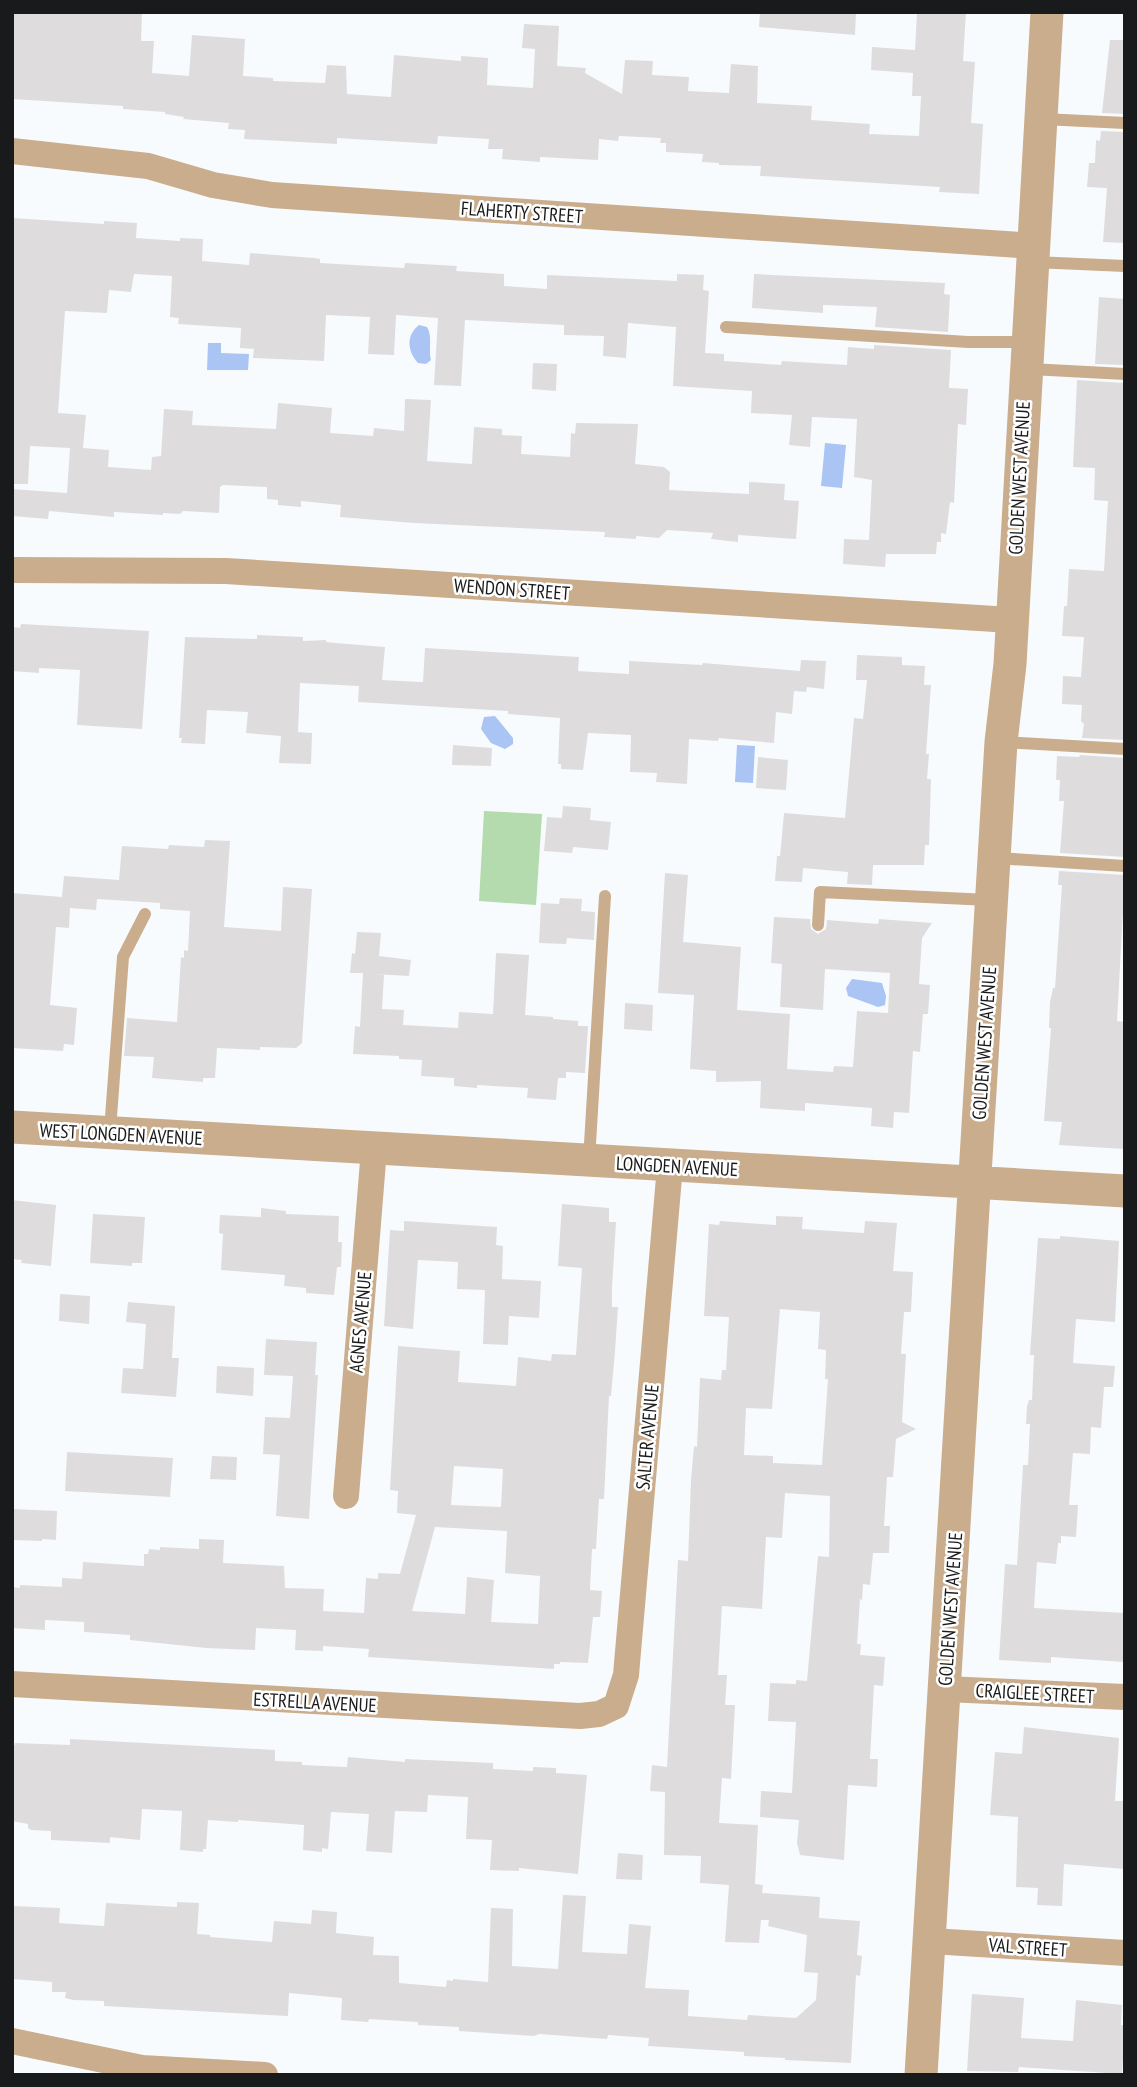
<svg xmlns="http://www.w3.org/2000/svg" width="1137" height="2087" viewBox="0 0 1137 2087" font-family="'PT Sans Narrow',sans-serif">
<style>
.green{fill:#b3dbad}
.water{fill:#aac4f4}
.building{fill:#dfdcdd;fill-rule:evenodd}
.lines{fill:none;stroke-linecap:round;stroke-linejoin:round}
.service{stroke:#caad8d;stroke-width:12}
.minor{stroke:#caad8d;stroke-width:26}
.tertiary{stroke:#caad8d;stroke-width:33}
.labels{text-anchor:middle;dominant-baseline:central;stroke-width:5;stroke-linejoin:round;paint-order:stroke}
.street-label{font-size:19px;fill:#191a1b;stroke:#fff}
</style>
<rect width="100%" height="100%" fill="#f8fbfe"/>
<path class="green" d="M484 811 542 814 536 905 479 901Z"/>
<path class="water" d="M419 325 427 327C433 337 428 349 431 360L426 364 418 363C407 351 406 335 419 325Z
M208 343H221V353L249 354 248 370H207Z
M825 443 846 445 842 488 821 486Z
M495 716 513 738V744L505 749 491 743 481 729 484 717Z
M737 745 755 746 753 783 735 782Z
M852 979 882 983 886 996 885 1005 878 1007 848 996 846 988Z"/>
<path class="building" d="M12 12H142L141 41H154L152 73 189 76 192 35 245 39 243 76 273 78V81L325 83 327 65 346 66 347 94 391 97 394 55 461 61V56L488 58 487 85 533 88 535 49 522 48 524 24 559 26 557 66 586 68 585 73 622 94 625 60 653 61 652 75 689 77 688 91 729 93 731 64 758 66 757 103 812 106 811 120 870 124 869 134 919 136 921 96H912L913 73 871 70 872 47 915 50 917 12H966L963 61 975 62 971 123 983 124 979 194 939 192 940 187 760 176 761 166 719 165V163L702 162 703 154 666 152V143H660L661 138 619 136 618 141 599 139 598 160 540 157V162L502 159 503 149H488L489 139 438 136 437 144 337 138V144L244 139 245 130 228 129 229 123 183 119 184 117 165 114V112L123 109V106L12 99Z
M760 12H856L855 35 759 27Z
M1110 40H1125V114L1102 113Z
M1101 131 1125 132V243L1103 242 1107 188 1087 187 1089 163H1095L1096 140 1100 141Z
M12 218 104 224V221L137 223 136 238 180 241V238L203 239 202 261 249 265 250 253 314 258 320 259V263L404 268 405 263 457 266 456 271 504 274V286L547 289V275L677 281V274L704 275 703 290 709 291 705 353 724 354V361L781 365 782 361 847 365 848 347 874 349V345L951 350 949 388 968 389 966 425 958 424 954 503 950 502 946 534 941 533V542H937L936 554H886L885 567 843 564 844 539 869 540 872 480 854 477 857 419 812 417 810 447 789 445 792 415 751 413 752 391 673 386 676 327 628 323 626 358 603 356 604 336 564 335V325L465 320 461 386 434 385 438 318 396 315 394 355 368 354 370 317 326 315 324 361 253 358 254 349 240 348 241 328 178 324 179 318 170 317 172 276 134 274 131 292 109 290 107 313 65 311 58 413 86 415 83 448 109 450 108 467 151 470 152 457 161 456 164 409 193 411 192 425 276 429 278 403 332 408 330 433 373 436 374 428 404 431 405 399 431 400 427 461 472 464 474 427 502 429V435L522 436 521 454 570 457 571 433 575 434 576 423 638 424 635 464 664 467 670 472 669 490 749 494V482L785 484 784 500 799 501 796 539 738 535V542L711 539 713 533 667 530 659 538 636 536V539L604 537 605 532 414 523 340 517 341 505 301 501V507L278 505V500L267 499V487L223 485 220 487 219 513 183 511 180 514 163 513V515L114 512V517L49 511 48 519 12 516V489L67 493 70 448 30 446 28 484H12Z
M754 274 945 283 944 294 950 295 948 332 875 327 877 307 823 305V313L752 308Z
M1099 297 1125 299V365L1095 364Z
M533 363 557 364 556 391 532 389Z
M1077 380 1125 383V740L1082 738 1084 724 1081 721 1082 705 1062 704 1063 676 1081 677 1084 637 1062 636 1064 606H1067L1069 569 1104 571 1108 501 1094 500 1095 468 1073 467Z
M21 624 149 631 142 729 77 725 80 670 39 668V673L12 671V627L20 628Z
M257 635 303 637V641L326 640V642L335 643 385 647 382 680 420 682H423L425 648 579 657 578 671 629 674V661L702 665 703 663 800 671 801 660 826 661 824 689 807 687 806 692 794 691 792 714 776 712 774 743 719 738 718 741 689 739 687 784 656 782 657 773 630 772 631 735 588 733 583 770 561 769V764H558L560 718 508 714V711L358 702 359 686 300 683 298 732 312 733 311 764 279 763 281 736 246 733 248 712 207 710 205 744 181 743 182 738H179L185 637 257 639Z
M857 655 902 657V665L925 666 924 685H931L926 754H929L927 779H931L929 845H925L924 865H873L872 885 847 884 848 872 803 868 802 882 775 881 777 856H780L784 813 845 818 854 718 863 719 867 680H856Z
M453 745 492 748 491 766 452 765Z
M1080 755 1125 758V857L1060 853 1064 801H1059L1060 780H1056L1057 756 1079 757Z
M758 757 788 760 786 790 756 788Z
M563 806 591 808 590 820 611 822 608 850 573 847 572 853 544 851 547 817 562 818Z
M205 840 230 841 224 927 281 931 283 887 312 889 302 1043 296 1048 260 1047V1050L217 1048 215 1078H203V1082L152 1078 154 1057 124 1056 127 1018 177 1022 181 957 184 958V950L188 951 190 911 160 909V903L97 899 96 910 70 908 69 928 56 927 50 1005 77 1008 74 1045 64 1044 63 1051 12 1048V893L62 897 64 876 119 880 122 846 168 849 169 845 204 847Z
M1059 871 1125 875 1117 1021 1125 1022V1149L1059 1145 1062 1122 1044 1121 1051 1028H1049L1050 1002 1053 988H1055L1062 885H1058Z
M665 873 688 875 683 942 741 947 737 1010 790 1014 787 1069 833 1072 834 1066 853 1067 857 1011 888 1013 890 973 825 969 823 1010 780 1007 782 964 771 963 774 917 810 919 811 929 818 934 826 929 827 920 878 924 879 919 932 923 922 938 919 984 930 985 928 1014H923L920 1052 913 1051 909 1113 894 1112 893 1128 871 1126 872 1108 805 1103V1111L760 1108 761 1081 716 1082V1071L690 1069 694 995 658 993Z
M560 898 582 899 581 911 595 912 594 940 567 938 566 944 539 943 541 903 559 904Z
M357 932 381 933 379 956 411 960 409 976 372 974 384 975 382 1009 404 1010 403 1025 458 1028 459 1012 493 1014 496 953 529 955 525 1015 553 1017V1019L578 1021V1026H588L585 1073 566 1072V1078H558L556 1100 527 1098 528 1088 477 1085V1088L454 1086V1078L421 1076 422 1060 399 1059V1056L353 1054 355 1026 360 1027 363 973H350L352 953 355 954Z
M625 1003 653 1005 652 1031 624 1029Z
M12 1200 56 1205 51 1266 21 1263 22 1260 12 1259Z
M562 1204 609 1208V1222H616L612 1288V1307H618L615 1351 611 1396H609L604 1499H599L596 1549H592L590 1590 602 1591 600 1617H593L588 1663 560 1662V1664H554V1669L368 1657 369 1649 323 1646V1651L295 1650 296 1630 256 1628 255 1650 206 1648 130 1640V1635L84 1632V1622L45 1620V1630L12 1628V1587L20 1588V1585L62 1587V1578L82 1579 83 1562 144 1566V1554H148L149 1549 160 1550V1547L199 1549V1539L224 1540 223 1563 284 1566 285 1588 324 1589 323 1611 364 1613 366 1578 378 1579V1573L400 1574 416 1515 397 1513 398 1491 390 1490 398 1346 460 1351 458 1382 516 1386 518 1357 551 1361 552 1354 576 1355 582 1268 558 1266ZM454 1466 503 1469 501 1507 451 1505ZM435 1527 507 1531 505 1573 540 1576 538 1624 491 1622 494 1580 467 1577 465 1614 412 1611Z
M261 1208 286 1211V1214L339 1216 338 1242H342L341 1267H337L334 1295 306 1293V1288L284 1286 285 1275 221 1270 223 1234 219 1233 220 1215 261 1217Z
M93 1214 145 1217 142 1263H132V1266L90 1263Z
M776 1216 803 1217 802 1229 864 1233 865 1221 897 1223 893 1271 913 1272 911 1312H904L901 1354H906L902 1422 916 1429 896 1439 893 1477H887L884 1526H890L889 1553H873L870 1585 863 1584 862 1600 860 1599 857 1644H861L860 1655 885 1657 883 1686 874 1685 870 1759H878L877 1787 848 1785 844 1860 800 1855 797 1843 799 1820 760 1817 761 1791 792 1793 796 1722 768 1721 770 1683 796 1684V1680L807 1681 818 1556 829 1557 830 1496 785 1493 782 1538 766 1537 762 1609 722 1606 718 1675H727L725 1705H735L731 1779 722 1778 719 1823 758 1825 755 1884 763 1885 762 1893 820 1897 819 1918 860 1921 857 1955 862 1956 860 1976 856 1975 851 2063 785 2060V2058L744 2056V2052L648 2046 649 2038 608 2035 607 2039 539 2034 534 2036 459 2031V2027L418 2025V2022L369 2019 368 2022 341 2020 342 1998 289 1993 288 2016 104 2006V2001L73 2000 65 1998 66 1992H52V1982L12 1979V1906L60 1908 59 1923 104 1926 106 1903 177 1907V1902L199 1903 197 1934 210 1935V1937L272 1942 274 1921 311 1924 312 1910 337 1912 336 1933 374 1937 373 1955 399 1956V1983L446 1987 447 1980 453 1981V1979L488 1982 491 1908 513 1909 512 1966 558 1969 563 1895 586 1896 582 1952 627 1954 629 1924 651 1926 645 1988 689 1990 688 2016 747 2020 748 2015 796 2018 816 2000 818 1973 804 1972 807 1935 768 1926 769 1920H761L759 1943 725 1942 729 1885 700 1883 701 1856 664 1855 665 1792 650 1791 652 1765 667 1767 678 1560 688 1561 691 1480 694 1446 697 1447 700 1378 721 1380 722 1370H726L729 1317 704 1316 709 1224 719 1225 720 1221 776 1225ZM780 1309 820 1312 818 1349 826 1350 825 1379H828L822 1465 773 1463V1456L744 1455 746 1408 772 1409Z
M404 1221 497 1227 496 1245 503 1246 502 1279 541 1281 539 1318 509 1316 508 1345 483 1344 485 1290 457 1289 458 1262 418 1260 413 1329 384 1326 390 1230 404 1231Z
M1060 1236 1119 1241 1115 1322 1076 1319 1073 1363 1115 1366 1113 1387H1104L1101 1428 1091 1427 1090 1454 1073 1453 1069 1505H1078L1076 1537 1061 1536V1543H1058L1056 1564 1037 1562 1034 1608 1125 1613 1124 1662 1051 1657V1663L999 1660 1005 1564 1017 1565 1023 1465H1028L1030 1424H1026L1027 1406 1029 1400H1032L1034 1355H1030L1038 1238 1060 1239Z
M60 1294 90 1296 89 1324 59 1321Z
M128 1302 175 1306 172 1358H179L176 1397 121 1393 123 1368 143 1369 146 1324 126 1322Z
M266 1339 317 1342 315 1375H318L309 1519 276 1516 280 1455 263 1454 265 1417 290 1418 293 1376 264 1375Z
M217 1366 254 1368 253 1396 216 1393Z
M67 1452 173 1458 170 1497 65 1491Z
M212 1456 237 1457 236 1480 210 1479Z
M12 1509 57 1511 56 1540 42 1539V1541L12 1540Z
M1024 1727 1119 1738 1115 1801H1125V1869L1064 1864 1062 1906 1037 1905 1038 1888 1016 1887 1018 1817 990 1815 995 1752 1022 1754Z
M70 1739 275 1750V1761L302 1762V1765L347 1767 348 1757 405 1762V1759L493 1763V1769L533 1771V1767L556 1768V1773L587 1775 578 1874 519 1868V1871L490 1870 492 1840 466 1839 468 1797 428 1795 427 1812 395 1811 392 1853 366 1851 369 1814 331 1812 328 1849 322 1848V1852L303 1850 304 1825 238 1820V1822L208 1820 206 1849H203V1852L180 1850 182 1811 142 1809 140 1840 110 1837V1843L51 1840V1831L31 1830 28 1828V1824L12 1821V1745H15V1743L70 1745Z
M618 1853 643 1855 642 1880 616 1879Z
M972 1994 1024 1998 1021 2038 1073 2041 1076 2000 1122 2005 1121 2025H1125L1122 2074 1019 2067 1018 2072 967 2071Z"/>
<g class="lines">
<path class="service" d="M1043 119 1125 123
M1034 262 1125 266
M726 327 968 342H1027
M1030 369 1125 374
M1002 742 1125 749
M996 858 1125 866
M818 925 820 892 989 900
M110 1130 123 957 145 914
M589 1160 605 896"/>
<path class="minor" d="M12 151 148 166 213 185 272 195 1035 246
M12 570 226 571 1011 620
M346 1496 374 1149
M12 1684 580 1716 599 1714 616 1706 626 1675 670 1166
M945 1689 1125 1697
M931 1941 1125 1953
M12 2041 142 2068 265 2075"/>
<path class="tertiary" d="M12 1127 1125 1191
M921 2075 1001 742 1010 664 1047 12"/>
</g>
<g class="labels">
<g class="street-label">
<text transform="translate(522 212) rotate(4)">FLAHERTY STREET</text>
<text transform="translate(1019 478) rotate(-87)">GOLDEN WEST AVENUE</text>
<text transform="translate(512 589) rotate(4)">WENDON STREET</text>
<text transform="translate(984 1043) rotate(-86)">GOLDEN WEST AVENUE</text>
<text transform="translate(121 1134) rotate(3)">WEST LONGDEN AVENUE</text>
<text transform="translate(677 1166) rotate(3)">LONGDEN AVENUE</text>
<text transform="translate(360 1322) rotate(-85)">AGNES AVENUE</text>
<text transform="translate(647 1437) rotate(-85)">SALTER AVENUE</text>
<text transform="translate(950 1609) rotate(-86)">GOLDEN WEST AVENUE</text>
<text transform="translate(1035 1693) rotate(3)">CRAIGLEE STREET</text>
<text transform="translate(315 1702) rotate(3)">ESTRELLA AVENUE</text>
<text transform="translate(1028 1947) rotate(4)">VAL STREET</text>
</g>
</g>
<rect width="1137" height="2087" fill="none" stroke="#191a1b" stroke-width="28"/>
</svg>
